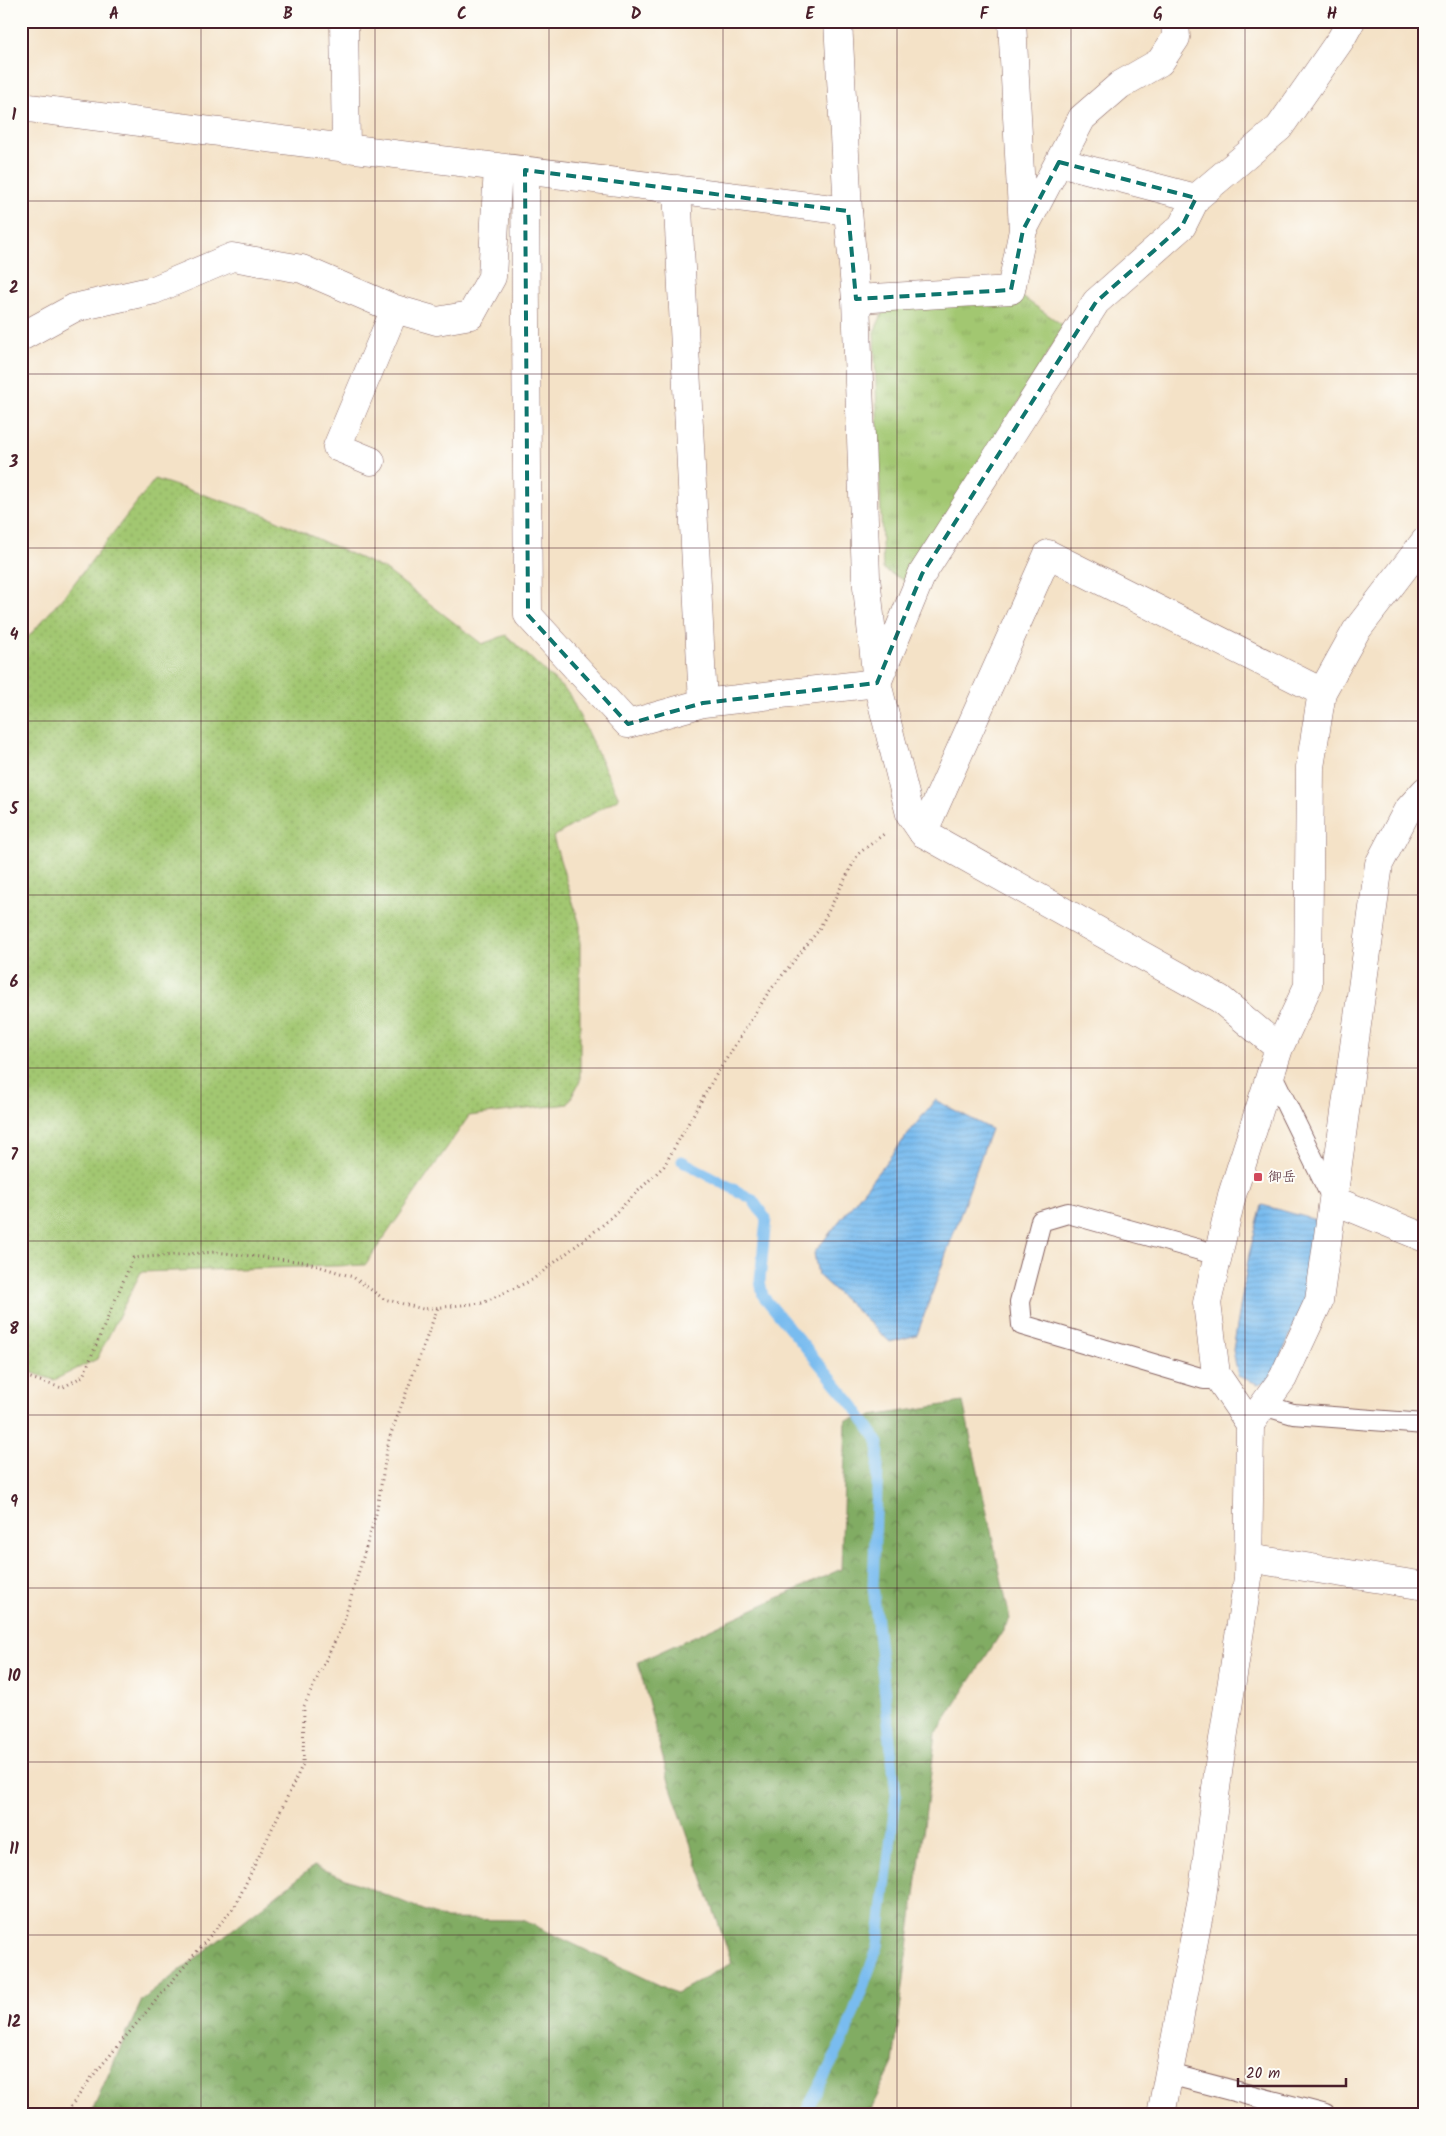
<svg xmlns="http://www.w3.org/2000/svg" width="1446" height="2136" viewBox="0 0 1446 2136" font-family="Kalam,'Klee One',sans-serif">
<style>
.grass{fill:url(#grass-dots);stroke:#76734e}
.forest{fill:url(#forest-crowns);stroke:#666647}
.park{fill:url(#park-tufts);stroke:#76734e}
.water{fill:url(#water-rules);stroke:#626e8d}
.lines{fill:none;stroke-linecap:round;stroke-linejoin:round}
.stream{stroke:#79bcef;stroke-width:11}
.service-casing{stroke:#866362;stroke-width:22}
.minor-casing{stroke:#866362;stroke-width:29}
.tertiary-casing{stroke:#866362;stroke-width:29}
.path{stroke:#866362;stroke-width:3;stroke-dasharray:1 4;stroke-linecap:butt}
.service{stroke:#fff;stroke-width:20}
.minor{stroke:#fff;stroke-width:28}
.tertiary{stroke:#fff;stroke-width:28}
.marked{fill:none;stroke:#0f766e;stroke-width:4;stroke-dasharray:10 6;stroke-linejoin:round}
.grid{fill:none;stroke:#4a1f2b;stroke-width:1;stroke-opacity:0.55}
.poi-dot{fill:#d1495b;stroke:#fdfcf7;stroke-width:2}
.labels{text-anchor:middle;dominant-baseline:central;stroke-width:4;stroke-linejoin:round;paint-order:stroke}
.poi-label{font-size:14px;fill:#4a1f2b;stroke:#fdfcf7;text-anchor:start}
.neatline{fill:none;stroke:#4a1f2b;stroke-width:2}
.grid-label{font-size:16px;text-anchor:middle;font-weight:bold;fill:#4a1f2b}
</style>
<defs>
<pattern id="grass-dots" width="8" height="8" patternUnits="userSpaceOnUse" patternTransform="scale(1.25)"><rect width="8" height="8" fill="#a2c771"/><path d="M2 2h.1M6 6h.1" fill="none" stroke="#8daa62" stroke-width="1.8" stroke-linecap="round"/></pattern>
<pattern id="forest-crowns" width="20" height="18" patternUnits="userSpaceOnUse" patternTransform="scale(1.25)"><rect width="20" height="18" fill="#81ac63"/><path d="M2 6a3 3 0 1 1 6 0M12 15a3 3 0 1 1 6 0" fill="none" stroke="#6c8b52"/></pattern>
<pattern id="park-tufts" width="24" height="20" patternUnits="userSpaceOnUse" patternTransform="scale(1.25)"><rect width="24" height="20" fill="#a2c771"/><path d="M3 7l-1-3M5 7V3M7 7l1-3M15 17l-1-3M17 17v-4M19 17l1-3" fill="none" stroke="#8daa62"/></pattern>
<pattern id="water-rules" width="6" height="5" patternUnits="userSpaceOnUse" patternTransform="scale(1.25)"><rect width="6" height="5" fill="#79bcef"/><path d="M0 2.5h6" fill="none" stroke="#6aa1cd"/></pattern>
</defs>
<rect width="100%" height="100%" fill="#fdfcf7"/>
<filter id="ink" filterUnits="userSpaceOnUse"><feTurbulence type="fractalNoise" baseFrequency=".02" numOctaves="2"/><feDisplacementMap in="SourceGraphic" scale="10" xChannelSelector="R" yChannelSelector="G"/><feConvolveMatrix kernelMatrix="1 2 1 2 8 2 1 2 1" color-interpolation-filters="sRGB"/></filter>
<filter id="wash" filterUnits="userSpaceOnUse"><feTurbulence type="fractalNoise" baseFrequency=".0096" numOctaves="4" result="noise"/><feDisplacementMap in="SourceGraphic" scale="20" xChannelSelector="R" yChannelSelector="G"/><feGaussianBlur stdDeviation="1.12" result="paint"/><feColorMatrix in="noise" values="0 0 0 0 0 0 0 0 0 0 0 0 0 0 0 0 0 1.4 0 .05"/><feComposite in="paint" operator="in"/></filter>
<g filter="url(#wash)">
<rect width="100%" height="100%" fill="#f4e2c7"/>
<path class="grass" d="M155 479 263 514 386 570 482 644 506 635 569 694 619 798 553 837 580 925V1081L568 1104 469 1116 365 1265 141 1272 97 1359 54 1380 21 1369V645L65 595Z"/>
<path class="forest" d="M963 1402 1010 1619 936 1734 893 2063 868 2115H90L142 2000 314 1866 446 1919 523 1920 676 1993 732 1963 669 1782 638 1662 841 1569 846 1420Z"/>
<path class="park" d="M1018 294 1064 326 910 584 883 569 874 332 886 306Z"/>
<path class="water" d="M935 1100 991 1129 917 1335 890 1342 818 1275 814 1253Z
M1262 1205 1316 1220 1307 1295 1271 1380 1258 1384 1238 1376 1233 1350 1249 1254Z"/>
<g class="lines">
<path class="stream" d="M682 1161 752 1199 766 1219 760 1281 763 1296 854 1406 879 1443 873 1586 896 1795 878 1946 843 2041 804 2115"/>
</g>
</g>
<g filter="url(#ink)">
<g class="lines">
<defs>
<path id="service" d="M1271 1073 1333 1200
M1218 1255 1068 1213 1041 1221 1020 1302 1022 1325 1204 1379H1219
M1263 1405 1293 1414 1425 1424
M1169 2074 1326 2115"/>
<path id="minor" d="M344 21 346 149
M1012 21 1023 230
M21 107 848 211
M1059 162 1196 198
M525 170 528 615 628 724 703 703 877 683 922 574 1096 302 1182 226 1196 198 1279 128 1341 39 1351 21
M677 189 703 703
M856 299 1011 290 1023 230 1082 118 1120 85 1160 62 1176 38 1175 21
M21 337 74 308 154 290 232 257 302 269 395 309 437 321 471 315 492 277 498 167
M371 461 337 447 395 309
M923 833 1048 554 1322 692
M1333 1200 1379 864 1407 811 1425 791
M1250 1424 1283 1378 1319 1301 1333 1200 1425 1238
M1248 1558 1425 1586"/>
<path id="tertiary" d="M838 21 848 211 856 299 866 577 877 683 910 814 923 833 1220 999 1279 1048
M1161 2115 1202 1898 1219 1765 1248 1578 1250 1424 1216 1374 1207 1303 1232 1195 1271 1073 1279 1048 1308 986 1310 767 1322 692 1356 631 1425 541"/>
</defs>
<use href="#service" class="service-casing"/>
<use href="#minor" class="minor-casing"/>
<use href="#tertiary" class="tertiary-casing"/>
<path class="path" d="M21 1375 62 1388 83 1376 133 1258 215 1252 305 1262 353 1277 384 1299 423 1309 482 1303 532 1280 604 1224 664 1166 713 1080 768 993 818 931 858 854 884 834
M65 2115 91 2078 235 1906 303 1764 304 1706 343 1624 376 1514 389 1439 438 1307"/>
<use href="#service" class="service"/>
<use href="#minor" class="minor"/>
<use href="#tertiary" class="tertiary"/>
</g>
</g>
<path class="marked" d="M1059 162 1196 198 1182 226 1096 302 922 574 877 683 703 703 628 724 528 615 525 170 848 211 856 299 1011 290 1023 230Z"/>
<path class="grid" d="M201 21V2115M375 21V2115M549 21V2115M723 21V2115M897 21V2115M1071 21V2115M1245 21V2115M21 201H1425M21 374H1425M21 548H1425M21 721H1425M21 895H1425M21 1068H1425M21 1241H1425M21 1415H1425M21 1588H1425M21 1762H1425M21 1935H1425"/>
<rect class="poi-dot" x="1253" y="1172" width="10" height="10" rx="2.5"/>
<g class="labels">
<g class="poi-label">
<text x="1268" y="1177">御岳</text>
</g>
</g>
<rect width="1446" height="2136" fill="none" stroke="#fdfcf7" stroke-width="55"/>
<path d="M1238 2078v8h108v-8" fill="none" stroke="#4a1f2b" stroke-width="2.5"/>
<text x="1246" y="2078" font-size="15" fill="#4a1f2b" stroke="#fdfcf7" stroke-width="4" paint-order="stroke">20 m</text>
<rect x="28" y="28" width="1390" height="2080" class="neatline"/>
<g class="grid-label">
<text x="114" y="19">A</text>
<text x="288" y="19">B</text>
<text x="462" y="19">C</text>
<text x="636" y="19">D</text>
<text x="810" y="19">E</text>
<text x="984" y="19">F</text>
<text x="1158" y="19">G</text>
<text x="1332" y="19">H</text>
<text x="14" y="120">1</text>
<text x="14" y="293">2</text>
<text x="14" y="467">3</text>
<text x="14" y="640">4</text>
<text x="14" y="814">5</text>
<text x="14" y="987">6</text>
<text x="14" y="1160">7</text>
<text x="14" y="1334">8</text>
<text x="14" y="1507">9</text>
<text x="14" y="1681">10</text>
<text x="14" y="1854">11</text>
<text x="14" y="2027">12</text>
</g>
</svg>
